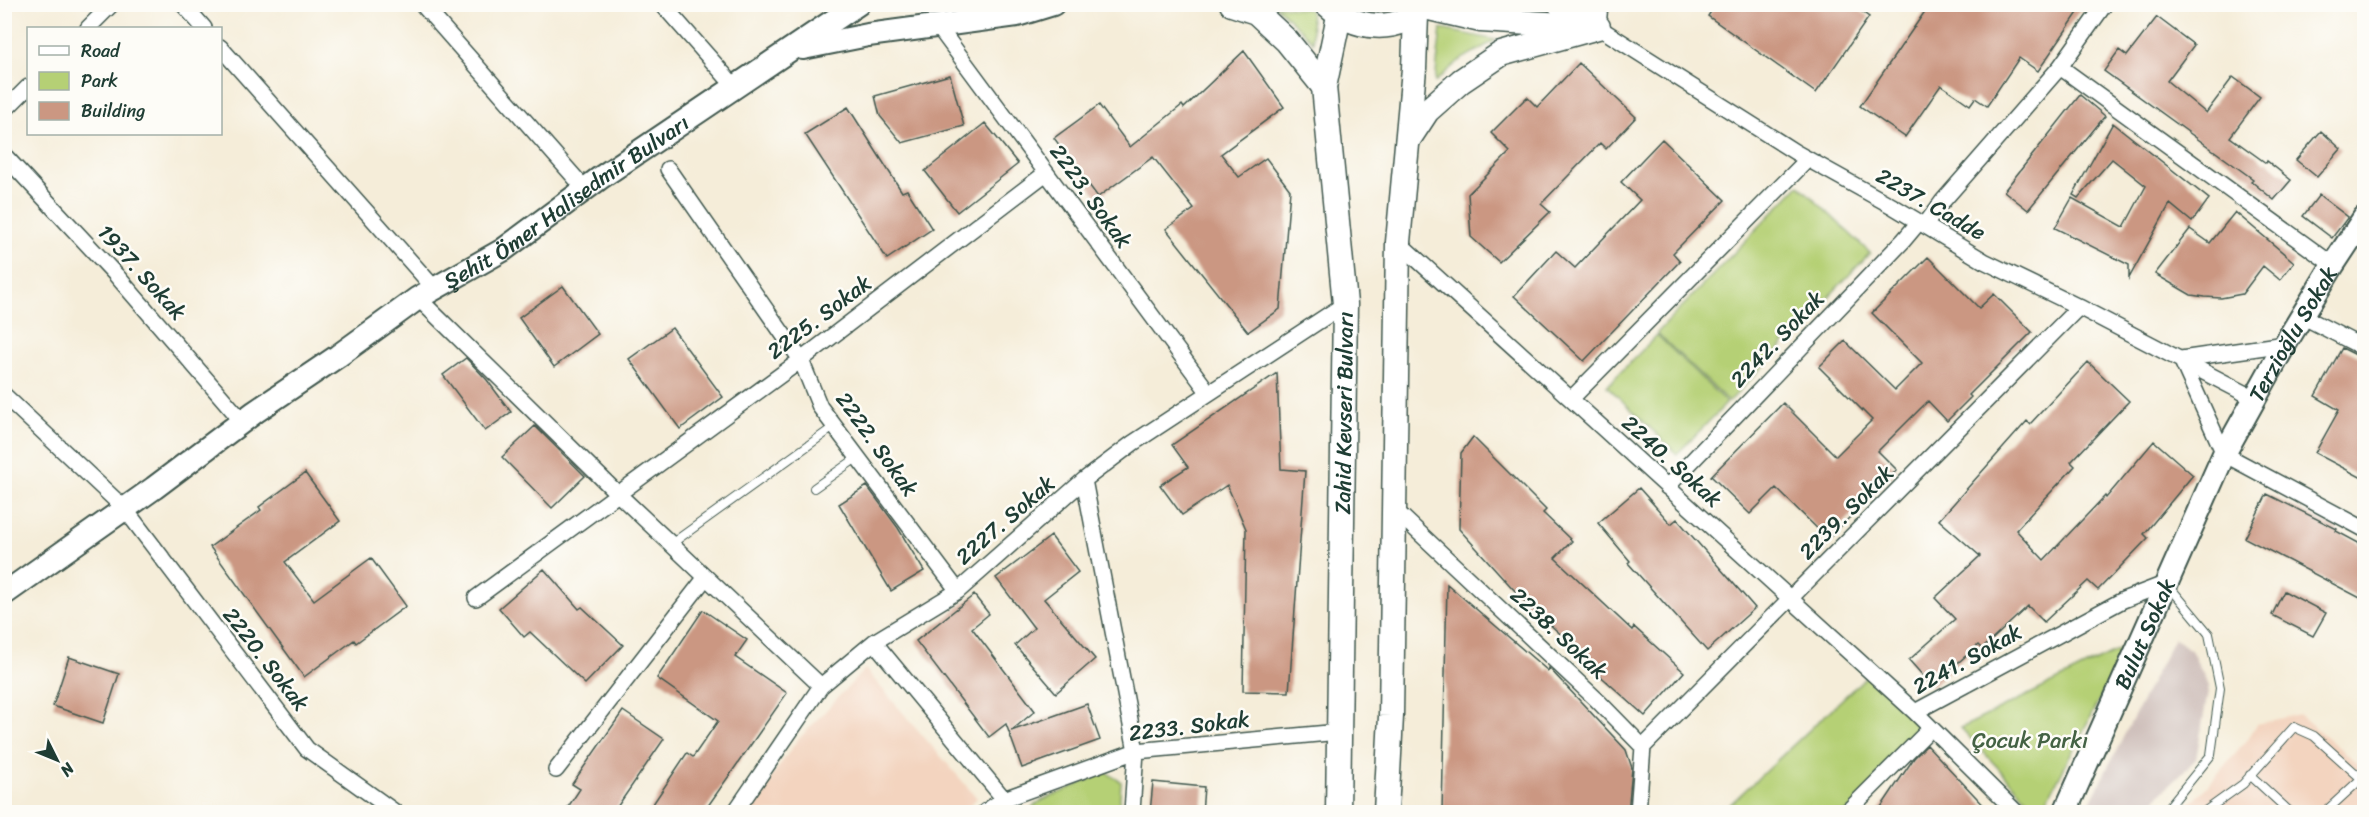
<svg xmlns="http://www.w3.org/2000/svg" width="2369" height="817" viewBox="0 0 2369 817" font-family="Sriracha,sans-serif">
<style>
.built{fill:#f3d4bf}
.industrial{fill:#cfc0bb}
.green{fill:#b5d075;stroke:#6a8654;stroke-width:1.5}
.building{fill:#cb9782}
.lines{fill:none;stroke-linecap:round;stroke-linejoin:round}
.lane-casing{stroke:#3f574d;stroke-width:10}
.street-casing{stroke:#3f574d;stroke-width:18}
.secondary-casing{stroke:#3f574d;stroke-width:26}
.primary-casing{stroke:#3f574d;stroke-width:27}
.lane{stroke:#fff;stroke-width:8}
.street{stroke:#fff;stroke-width:15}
.secondary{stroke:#fff;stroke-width:22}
.primary{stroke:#fff;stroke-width:24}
.labels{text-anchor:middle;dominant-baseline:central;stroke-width:5;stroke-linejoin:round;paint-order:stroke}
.street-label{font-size:22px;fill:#1f3d34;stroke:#fdfcf7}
.park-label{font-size:22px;fill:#446244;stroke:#fdfcf7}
</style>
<rect width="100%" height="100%" fill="#fdfcf7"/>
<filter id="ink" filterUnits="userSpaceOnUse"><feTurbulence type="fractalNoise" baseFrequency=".0167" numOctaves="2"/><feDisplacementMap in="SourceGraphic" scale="12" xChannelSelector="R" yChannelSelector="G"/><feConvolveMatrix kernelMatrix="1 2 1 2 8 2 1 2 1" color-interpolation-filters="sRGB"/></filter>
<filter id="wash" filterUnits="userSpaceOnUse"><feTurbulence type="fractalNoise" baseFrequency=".008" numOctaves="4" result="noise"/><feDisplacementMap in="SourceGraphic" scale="24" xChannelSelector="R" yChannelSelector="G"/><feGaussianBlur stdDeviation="1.35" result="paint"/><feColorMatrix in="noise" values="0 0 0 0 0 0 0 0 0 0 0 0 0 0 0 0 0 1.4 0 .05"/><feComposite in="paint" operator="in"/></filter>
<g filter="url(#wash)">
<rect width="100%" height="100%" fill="#f5edd9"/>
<path class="built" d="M865 669 977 798 963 812H747L796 742Z
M2299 714 2364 769V812H2177L2197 798 2249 737 2257 724Z"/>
<path class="industrial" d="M2174 638 2192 652 2209 686 2196 759 2151 803 2133 812H2085Z"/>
<path class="green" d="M1275 5 1310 10 1313 42Z
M1441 29 1496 40 1460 60 1435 82Z
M1799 185 1870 253 1729 402 1657 333Z
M1657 335 1727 403 1677 454 1607 386Z
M2127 646 2041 812H2039L1961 728Z
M1871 672 1931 728 1847 812H1722Z
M1106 772 1121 782 1119 812H1027L1039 802Z"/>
<g id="blocks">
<path class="building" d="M1716 4H1851L1869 17 1816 93 1708 16Z
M1930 4H2084L2038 71 2019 58 1987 106 1975 98 1970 105 1941 85 1905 137 1860 106Z
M2157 17 2194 45 2167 81 2206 113 2233 77 2260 97 2230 137 2266 163 2267 161 2291 180 2274 200 2251 181 2253 179 2104 71 2119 50 2127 56Z
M1244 51 1284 107 1221 154 1239 177 1266 158 1290 190 1280 309 1248 332 1166 229 1194 209 1153 157 1098 197 1054 138 1099 105 1130 147 1182 105 1184 108Z
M1579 63 1636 117 1606 149 1600 143 1541 204 1550 212 1499 262 1471 237 1468 194 1510 152 1491 133 1527 97 1537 107Z
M950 75 964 126 902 143 880 116 875 96Z
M2080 95 2105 116 2028 210 2004 191Z
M848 107 902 192 907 190 932 229 887 259 805 134Z
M985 123 1018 164 957 212 925 171Z
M2113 123 2209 199 2192 222 2170 204 2129 278V265L2055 228 2072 198 2124 227 2146 186 2112 159 2078 198 2073 195Z
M2321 131 2341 149 2317 177 2296 160Z
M1662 139 1725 200 1673 253 1680 261 1584 361 1514 296 1556 251 1575 268 1640 200 1621 182Z
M2319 195 2348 217 2332 238 2303 216Z
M2235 212 2294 262 2280 280 2263 266 2242 294 2221 298 2205 297 2191 295 2155 274 2190 229 2210 243Z
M1928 257 1979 308 1994 294 2032 332 1969 395 1971 397 1947 421 1928 401 1878 451 1897 470 1828 539 1776 488 1750 514 1711 476 1783 403 1836 456 1872 420 1819 367 1845 341 1895 390 1922 363 1872 313Z
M563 286 598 334 554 367 519 318Z
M672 328 723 397 680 429 629 359Z
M2342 348 2364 359V479L2315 453 2339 410 2315 396Z
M466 358 487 380 511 412 485 431 443 375Z
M2088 362 2129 401 2071 462 2075 466 2016 530 2044 560 2105 496 2106 498 2154 441 2193 475 2144 534 2148 538 2098 590 2088 581 2044 622 2028 606 1982 649 1978 645 1932 686 1909 660 1955 619 1935 598 1980 556 1939 520 2027 421 2030 424Z
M1277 373 1281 469 1305 471 1289 692 1243 691 1246 529 1227 485 1182 515 1160 485 1188 467 1172 445Z
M535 426 585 476 552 508 502 457Z
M1473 437 1546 510 1543 513 1572 541 1555 558 1632 630 1634 627 1684 672 1645 716 1595 671 1598 668 1525 602 1459 529 1461 453Z
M305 473 340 521 285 562 314 600 371 558 406 606 356 643 354 640 304 677 210 547 261 510 259 507Z
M867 486 898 528 924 571 891 591 839 504Z
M1639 488 1671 524 1677 519 1755 608 1707 651 1628 563 1630 561 1598 523Z
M2267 494 2337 529 2336 531 2364 546V600L2245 538Z
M1051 536 1078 572 1044 599 1095 659 1056 693 1015 645 1034 628 996 578Z
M544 569 579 609 582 607 623 645 585 684 530 632 524 637 499 608Z
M1447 584 1548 671 1549 668 1626 750 1632 768 1628 813H1442Z
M2284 591 2326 613 2313 636 2272 615Z
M974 595 989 614 972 628 1035 711 1011 731 1087 704 1100 740 1022 768 1006 724 989 737 916 641Z
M703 610 747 640 735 657 787 693 703 813H647L687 753 693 757 718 721 657 678Z
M69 657 119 674 103 723 53 706Z
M623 711 664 739 613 813H564L580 789 572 784Z
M1927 745 1991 813H1877L1914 758Z
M1153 782 1204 787 1202 813H1150Z"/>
</g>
</g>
<g filter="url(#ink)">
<use href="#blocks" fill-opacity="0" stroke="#3f574d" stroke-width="1.5"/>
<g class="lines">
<defs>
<path id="lane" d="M814 488 858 457
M671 544 835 426
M2250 775 2290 812
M2160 812 2168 808 2211 755 2220 688 2209 634 2169 586
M2204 812 2243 784 2294 727 2314 736 2364 781
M2325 812 2362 778"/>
<path id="street" d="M183 4 204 28
M422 4 585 189
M662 4 736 88
M1600 4 1598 27 1795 152 1894 207 1984 261 2079 307 2254 398
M937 25 1209 393
M88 28 112 4
M220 47 435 289
M2060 67 2333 265
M4 111 28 87
M4 155 116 275 243 422
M668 169 801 360 820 407 958 591
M1925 225 1942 202 2060 67 2105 4
M1398 242 1915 712
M418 298 617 493 821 686
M2302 316 2364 348
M2285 344 2181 359 2224 454 2364 529
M4 395 125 509 307 749 395 812
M1571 399 1808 159
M1084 480 1136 751 1132 812
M1667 487 1903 241 1919 222
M1394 509 1596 699 1643 747 1638 812
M476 598 801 360 1046 173
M874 642 1004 799
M1643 747 2079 307
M556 770 706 577
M735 812 821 686 874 642 958 591 1084 480 1133 443 1345 304
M985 812 1004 799 1136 751 1339 732
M1847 812 1931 728
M2016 812 1915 712 2123 600 2167 583"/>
<g id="secondary">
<path d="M803 48 868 35 1017 15 1053 4"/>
<path id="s1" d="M4 594 154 488 255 412 338 356 418 298 503 250 600 178 858 4"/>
<path id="s2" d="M2065 812 2224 454 2285 344 2333 265 2364 218"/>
</g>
<g id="primary">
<path d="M1232 4 1256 12 1287 41 1324 87"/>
<path d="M1327 4C1355 30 1396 35 1425 6"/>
<path d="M1560 4 1593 25"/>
<path d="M1425 7 1481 20 1581 26"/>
<path d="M1408 140 1427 111 1461 81 1501 54 1598 27"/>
<path id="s3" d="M1338 812 1345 304 1324 87 1339 16"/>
<path d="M1386 812 1391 716 1398 242 1414 69 1416 15"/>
</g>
</defs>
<use href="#lane" class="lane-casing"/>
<use href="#street" class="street-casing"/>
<use href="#secondary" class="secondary-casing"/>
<use href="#primary" class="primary-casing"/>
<use href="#lane" class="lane"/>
<use href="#street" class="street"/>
<use href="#secondary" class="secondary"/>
<use href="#primary" class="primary"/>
</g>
</g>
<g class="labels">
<g class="street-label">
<text transform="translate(1091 196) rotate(54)">2223. Sokak</text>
<text stroke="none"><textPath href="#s1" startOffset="686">Şehit Ömer Halisedmir Bulvarı</textPath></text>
<text transform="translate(1931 204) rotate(30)">2237. Cadde</text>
<text transform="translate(142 272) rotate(48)">1937. Sokak</text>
<text transform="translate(819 317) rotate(-37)">2225. Sokak</text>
<text stroke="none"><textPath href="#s2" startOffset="530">Terzioğlu Sokak</textPath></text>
<text transform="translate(1777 339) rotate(-46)">2242. Sokak</text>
<text stroke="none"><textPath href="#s3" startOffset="399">Zahid Kevseri Bulvarı</textPath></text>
<text transform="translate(877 444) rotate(54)">2222. Sokak</text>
<text transform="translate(1672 461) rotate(42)">2240. Sokak</text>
<text transform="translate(1846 512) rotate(-45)">2239. Sokak</text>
<text transform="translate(1005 520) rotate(-41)">2227. Sokak</text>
<text transform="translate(1559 633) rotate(43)">2238. Sokak</text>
<text stroke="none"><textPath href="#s2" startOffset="195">Bulut Sokak</textPath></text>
<text transform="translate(266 659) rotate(52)">2220. Sokak</text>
<text transform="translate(1967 659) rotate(-29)">2241. Sokak</text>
<text transform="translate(1189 726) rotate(-7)">2233. Sokak</text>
</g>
<g class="park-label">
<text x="2030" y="740">Çocuk Parkı</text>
</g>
</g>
<rect width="2369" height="817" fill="none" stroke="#fdfcf7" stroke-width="24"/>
<rect x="27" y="27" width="195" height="108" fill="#fdfcf7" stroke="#a4b0a9" stroke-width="1.5"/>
<rect x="39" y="46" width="30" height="9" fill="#ffffff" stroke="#a4b0a9" stroke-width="1.5"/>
<text x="81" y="57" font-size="18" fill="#1f3d34">Road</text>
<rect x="39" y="72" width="30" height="18" fill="#b5d075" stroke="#a4b0a9" stroke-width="1.5"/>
<text x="81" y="87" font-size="18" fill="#1f3d34">Park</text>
<rect x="39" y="102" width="30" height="18" fill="#cb9782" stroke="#a4b0a9" stroke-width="1.5"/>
<text x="81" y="117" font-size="18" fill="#1f3d34">Building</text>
<g transform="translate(57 760) rotate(133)" stroke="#fdfcf7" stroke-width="4.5" paint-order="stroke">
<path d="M0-4.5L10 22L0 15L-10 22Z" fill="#1f3d34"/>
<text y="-9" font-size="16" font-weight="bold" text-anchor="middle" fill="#1f3d34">N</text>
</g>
</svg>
